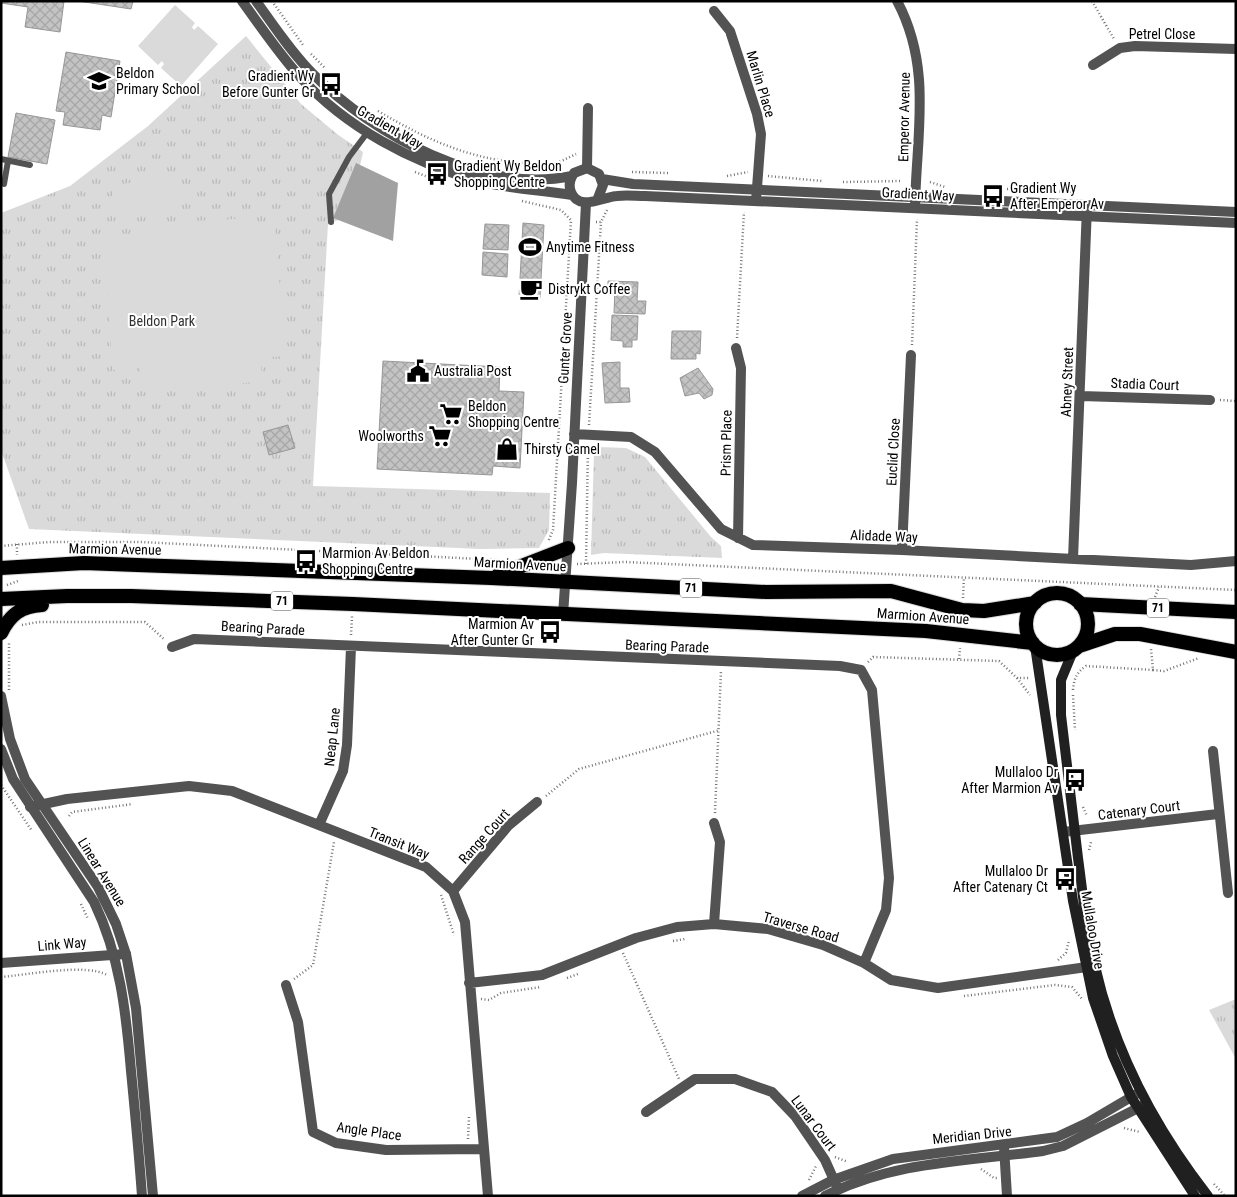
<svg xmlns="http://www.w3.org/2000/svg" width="1237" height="1197" viewBox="0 0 1237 1197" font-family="'Roboto Condensed',sans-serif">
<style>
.park{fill:url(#park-tufts)}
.pitch{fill:#dadada}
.water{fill:#a1a1a1}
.building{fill:url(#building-cross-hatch);stroke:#979797}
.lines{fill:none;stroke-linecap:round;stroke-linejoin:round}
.trunk-casing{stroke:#dbdbdb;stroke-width:16}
.path{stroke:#757575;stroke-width:2.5;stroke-dasharray:1 2.5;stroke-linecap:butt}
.service{stroke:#535353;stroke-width:6}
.minor{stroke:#535353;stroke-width:10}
.tertiary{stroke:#535353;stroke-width:10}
.secondary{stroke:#202020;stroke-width:10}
.trunk{stroke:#000;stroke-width:14}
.labels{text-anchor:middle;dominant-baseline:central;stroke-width:4;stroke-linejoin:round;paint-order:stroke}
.shield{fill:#fff;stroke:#4c4c4c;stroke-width:1}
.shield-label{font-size:12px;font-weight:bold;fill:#000}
.street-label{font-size:14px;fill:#000;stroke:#fff}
.poi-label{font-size:14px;fill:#000;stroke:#fff;text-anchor:start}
.park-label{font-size:14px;fill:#313131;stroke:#fff}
</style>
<defs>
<pattern id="park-tufts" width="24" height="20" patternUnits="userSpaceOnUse" patternTransform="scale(1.25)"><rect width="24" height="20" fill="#dadada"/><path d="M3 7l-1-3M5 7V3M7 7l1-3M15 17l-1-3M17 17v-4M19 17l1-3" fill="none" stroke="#b9b9b9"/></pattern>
<pattern id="building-cross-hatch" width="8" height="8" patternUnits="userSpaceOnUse" patternTransform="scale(1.25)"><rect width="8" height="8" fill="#c3c3c3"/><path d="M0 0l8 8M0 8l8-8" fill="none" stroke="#a6a6a6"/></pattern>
</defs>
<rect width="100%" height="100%" fill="#fff"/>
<path class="park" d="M246 36 301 104 337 134 363 152 357 179 338 220 328 224 313 486 550 493 549 530 539 548 481 549 29 529 1 450V213L70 186 148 126Z
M599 447 626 448 645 457 711 537 721 546 722 558 604 553 591 555 594 451Z
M1236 999V1059L1209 1010Z"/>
<path class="pitch" d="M175 5 195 23 192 27 194 30 198 26 218 44 181 86 161 68 164 64 162 61 158 65 138 46Z
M162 177 178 185 175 196 165 209 150 217 128 216 109 201 118 185Z
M253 218 254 226 275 224 285 356 261 358 262 382 141 389 140 368 113 370 103 239 133 236 132 224Z"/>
<path class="water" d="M356 163 398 183 393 241 333 218Z"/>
<path class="building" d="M1 1H64L60 32 25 27 28 7 1 3Z
M78 1H133L131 9Z
M66 52 120 61 111 117 102 115 100 130 63 125 65 112 56 111Z
M16 113 55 120 47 164 8 157Z
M523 223 544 225 540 298 519 297Z
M485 224 509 225 508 250 483 249Z
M483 252 508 254 507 277 482 275Z
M608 281 638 282 637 301H646L645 314 614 313 615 288 608 287Z
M612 315 638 316 637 340H632V347H623V341L611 340Z
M672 331H701L700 354 696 353V359H671Z
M383 361 500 367 499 391 524 392 520 468 493 466 492 475 377 469Z
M620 362V388H629L630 402 605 403 602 363Z
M698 368 713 389 712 395 704 399 699 393 685 396 680 378Z
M288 425 295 448 269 455 263 432Z"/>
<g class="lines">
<defs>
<path id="trunk" d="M1 568 84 563 137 565 491 578 766 592 891 591 962 610 984 611 1035 603
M498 575 568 548
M1026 624a31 31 0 1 1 62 0a31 31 0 1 1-62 0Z
M1 599 67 596H131L353 604 926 631 1033 643
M1080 604 1236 612
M1 633C10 615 21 606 42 605
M1079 646 1115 634H1140L1236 652"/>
</defs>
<use href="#trunk" class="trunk-casing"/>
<path class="path" d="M272 1 303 45
M1092 1 1114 39
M311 54 325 68
M378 111C434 144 481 164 547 164L557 163 576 154
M415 172 446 184
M632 172 669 173
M727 176 748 172
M768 176 822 181
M843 182 902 181
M930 182 945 187
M1007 189 1072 192
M522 201 561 210 571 220 553 530 548 542
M596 222H601L607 210
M737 338 744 212
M912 345 917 219
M1220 400 1236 401
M589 425 601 222
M17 544V555
M1 546 49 542H141L499 560
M577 564 625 562 1236 590
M586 564 588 446
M7 585 18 581
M1155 597 1159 587
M963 598 964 577
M22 625 38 622H145L165 640
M351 635 352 616
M959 659 960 648
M868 662 873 657 999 661 1017 678H1029
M1153 670 1164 671 1199 658
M1017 678 1030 695
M9 690V643
M1073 690C1074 679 1076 673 1086 666L1153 670 1151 649
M1073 695 1075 730
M1 785 32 831
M546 796 579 769 720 730
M1083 807 1087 816
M715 813 721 671
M69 816 72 812 133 804
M1089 850 1091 842
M441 895 454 935
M81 904 88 919
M673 941 685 939
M623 953 679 1079
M1058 960 1066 953 1069 940
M1 977C26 975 87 963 107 975
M567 978 578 974
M294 979 313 965 334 842
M964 996 1055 985 1072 987 1082 999
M481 999 489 1000 501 993 541 987
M1124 1128 1140 1132
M468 1139 469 1117
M835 1157 848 1162
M981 1169 994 1178H997
M809 1180 816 1166
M1214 1184 1225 1196"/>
<path class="service" d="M1 159 30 165
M4 184 8 161
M331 222 329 194 349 157 367 133"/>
<path class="minor" d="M897 1C933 68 916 136 915 208
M714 11 730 31 757 114 761 134 756 201
M1093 65 1120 48 1135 46 1236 49
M587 168 588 108
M736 348 741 368 738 538
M1081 396 1210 400
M574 434 631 437 655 452 721 529 753 545 902 550 1191 565 1236 561
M902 550 911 355
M1073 559 1087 207
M563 615 572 483 586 203
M172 647 194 639 840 666 861 670 872 690 889 878 886 910 864 963
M1213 751 1228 893
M30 807 67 799 189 786 232 791 426 867 453 891 465 922 488 1196
M319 825 343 771 347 745 351 647
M1063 832 1218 814
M453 891 508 826 537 802
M714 924 720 842 714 823
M1 963 126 954
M469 983 542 975 636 938 677 927 714 924 768 929 823 945 864 963 891 980 938 988 1094 966
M286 985 298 1022 313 1132 336 1143 386 1150 482 1149
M646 1112 695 1079H735L772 1092 795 1116 825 1160 838 1189
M1004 1147 1007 1196"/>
<path class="tertiary" d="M242 1C261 27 279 54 300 77 347 128 411 162 478 181 509 189 541 190 572 195
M256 1C274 26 291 52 312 73 374 136 482 194 572 176
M602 179 633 184 1236 212
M598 198 603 185 599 174 587 168 574 173C570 179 568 185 571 192 579 212 602 197 617 196 626 195 636 196 645 196L1236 223
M1 696 10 739 25 779 98 887 116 924 126 954 136 1008 153 1196
M1 749 13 779 94 902C120 956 126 1012 131 1071 135 1112 139 1154 142 1196
M802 1196 833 1180 893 1159 1057 1137 1087 1123 1138 1093
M825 1196C893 1161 969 1161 1043 1151L1063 1146 1146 1104"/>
<path class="secondary" d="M1035 646 1073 901 1093 998 1113 1056 1131 1097 1195 1196
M1073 651 1061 680V715C1067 762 1072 810 1078 858 1083 894 1086 931 1095 966 1114 1050 1155 1128 1208 1196"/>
<use href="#trunk" class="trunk"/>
</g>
<defs>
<symbol id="school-bare" viewBox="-9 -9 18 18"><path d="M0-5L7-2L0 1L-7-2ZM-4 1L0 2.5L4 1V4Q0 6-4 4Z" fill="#000" stroke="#fff" stroke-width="2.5" paint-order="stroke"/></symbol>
<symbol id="bus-bare" viewBox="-9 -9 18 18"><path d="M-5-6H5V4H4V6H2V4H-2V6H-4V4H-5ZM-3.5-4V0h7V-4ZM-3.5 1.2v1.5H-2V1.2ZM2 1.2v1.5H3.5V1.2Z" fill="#000" stroke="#fff" stroke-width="2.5" paint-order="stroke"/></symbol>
<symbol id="stadium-bare" viewBox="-9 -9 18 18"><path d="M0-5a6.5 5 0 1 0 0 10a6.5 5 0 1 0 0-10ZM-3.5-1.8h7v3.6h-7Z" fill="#000" stroke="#fff" stroke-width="2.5" paint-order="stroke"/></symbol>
<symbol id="cafe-bare" viewBox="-9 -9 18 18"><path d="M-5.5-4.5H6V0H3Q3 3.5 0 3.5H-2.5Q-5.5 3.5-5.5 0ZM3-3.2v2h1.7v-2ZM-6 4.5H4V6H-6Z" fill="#000" stroke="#fff" stroke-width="2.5" paint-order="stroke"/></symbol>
<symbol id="civic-bare" viewBox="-9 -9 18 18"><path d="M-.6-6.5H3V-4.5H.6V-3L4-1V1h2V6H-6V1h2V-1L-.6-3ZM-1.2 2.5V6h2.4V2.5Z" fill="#000" stroke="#fff" stroke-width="2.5" paint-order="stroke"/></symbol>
<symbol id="supermarket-bare" viewBox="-9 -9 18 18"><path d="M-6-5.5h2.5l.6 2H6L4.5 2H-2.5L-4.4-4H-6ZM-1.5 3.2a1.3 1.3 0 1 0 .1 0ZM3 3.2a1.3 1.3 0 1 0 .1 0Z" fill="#000" stroke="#fff" stroke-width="2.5" paint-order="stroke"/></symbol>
<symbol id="shop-bare" viewBox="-9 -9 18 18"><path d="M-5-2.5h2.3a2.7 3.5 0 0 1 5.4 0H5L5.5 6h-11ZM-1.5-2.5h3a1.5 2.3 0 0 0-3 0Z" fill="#000" stroke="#fff" stroke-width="2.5" paint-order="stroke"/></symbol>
</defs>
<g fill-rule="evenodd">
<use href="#school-bare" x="83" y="65" width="32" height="32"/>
<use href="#bus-bare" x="315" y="68" width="32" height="32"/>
<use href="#bus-bare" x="421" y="158" width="32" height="32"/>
<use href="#bus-bare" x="977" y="180" width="32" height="32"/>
<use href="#stadium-bare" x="514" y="231" width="32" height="32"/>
<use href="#cafe-bare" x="515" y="273" width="32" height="32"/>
<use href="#civic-bare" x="402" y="355" width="32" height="32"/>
<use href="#supermarket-bare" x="435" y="398" width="32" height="32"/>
<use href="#supermarket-bare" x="424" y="420" width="32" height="32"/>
<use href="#shop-bare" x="491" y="433" width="32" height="32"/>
<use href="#bus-bare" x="290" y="545" width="32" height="32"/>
<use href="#bus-bare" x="534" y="616" width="32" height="32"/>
<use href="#bus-bare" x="1059" y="764" width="32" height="32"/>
<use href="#bus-bare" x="1049" y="863" width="32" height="32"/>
</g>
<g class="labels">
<g class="shield">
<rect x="680" y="578.5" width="22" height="19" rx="4"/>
<rect x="271" y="591.5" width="22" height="19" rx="4"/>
<rect x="1147" y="598.5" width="22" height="19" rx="4"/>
</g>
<g class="shield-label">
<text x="691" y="588">71</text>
<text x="282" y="601">71</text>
<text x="1158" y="608">71</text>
</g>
<g class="street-label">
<text x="1162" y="34">Petrel Close</text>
<text transform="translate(761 84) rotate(73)">Marlin Place</text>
<text transform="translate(904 117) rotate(-89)">Emperor Avenue</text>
<text transform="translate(390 127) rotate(30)">Gradient Way</text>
<text transform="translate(918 194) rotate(3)">Gradient Way</text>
<text transform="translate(565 348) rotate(-87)">Gunter Grove</text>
<text transform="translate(1067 382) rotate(-88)">Abney Street</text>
<text transform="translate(1145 384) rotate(2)">Stadia Court</text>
<text transform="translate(726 443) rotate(-89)">Prism Place</text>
<text transform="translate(893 452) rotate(-87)">Euclid Close</text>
<text transform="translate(884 536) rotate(2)">Alidade Way</text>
<text transform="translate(115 549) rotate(1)">Marmion Avenue</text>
<text transform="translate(520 564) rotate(3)">Marmion Avenue</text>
<text transform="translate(923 616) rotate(4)">Marmion Avenue</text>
<text transform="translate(263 628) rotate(3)">Bearing Parade</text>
<text transform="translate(667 646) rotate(2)">Bearing Parade</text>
<text transform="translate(332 737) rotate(-84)">Neap Lane</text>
<text transform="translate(1139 810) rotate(-7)">Catenary Court</text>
<text transform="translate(484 836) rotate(-48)">Range Court</text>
<text transform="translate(399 843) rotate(22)">Transit Way</text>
<text transform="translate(102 872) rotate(58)">Linear Avenue</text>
<text transform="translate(801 927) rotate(16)">Traverse Road</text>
<text transform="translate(1093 930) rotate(80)">Mullaloo Drive</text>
<text transform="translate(62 944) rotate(-5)">Link Way</text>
<text transform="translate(814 1123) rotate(53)">Lunar Court</text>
<text transform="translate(369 1131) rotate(8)">Angle Place</text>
<text transform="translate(972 1135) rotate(-6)">Meridian Drive</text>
</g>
<g class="poi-label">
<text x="116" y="73">Beldon<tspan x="116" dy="16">Primary School</tspan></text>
<text x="314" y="76" text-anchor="end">Gradient Wy<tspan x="314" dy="16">Before Gunter Gr</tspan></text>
<text x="454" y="166">Gradient Wy Beldon<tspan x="454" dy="16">Shopping Centre</tspan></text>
<text x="1010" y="188">Gradient Wy<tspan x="1010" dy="16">After Emperor Av</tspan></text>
<text x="546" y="247">Anytime Fitness</text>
<text x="548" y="289">Distrykt Coffee</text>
<text x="434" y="371">Australia Post</text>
<text x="468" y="406">Beldon<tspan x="468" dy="16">Shopping Centre</tspan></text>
<text x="424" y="436" text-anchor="end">Woolworths</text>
<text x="524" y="449">Thirsty Camel</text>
<text x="322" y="553">Marmion Av Beldon<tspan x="322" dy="16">Shopping Centre</tspan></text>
<text x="534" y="624" text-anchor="end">Marmion Av<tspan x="534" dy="16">After Gunter Gr</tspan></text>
<text x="1058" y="772" text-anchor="end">Mullaloo Dr<tspan x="1058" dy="16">After Marmion Av</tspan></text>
<text x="1048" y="871" text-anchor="end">Mullaloo Dr<tspan x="1048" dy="16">After Catenary Ct</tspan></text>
</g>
<g class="park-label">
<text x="162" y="321">Beldon Park</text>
</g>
</g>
<rect width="1237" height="1197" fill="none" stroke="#000000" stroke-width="5"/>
</svg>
